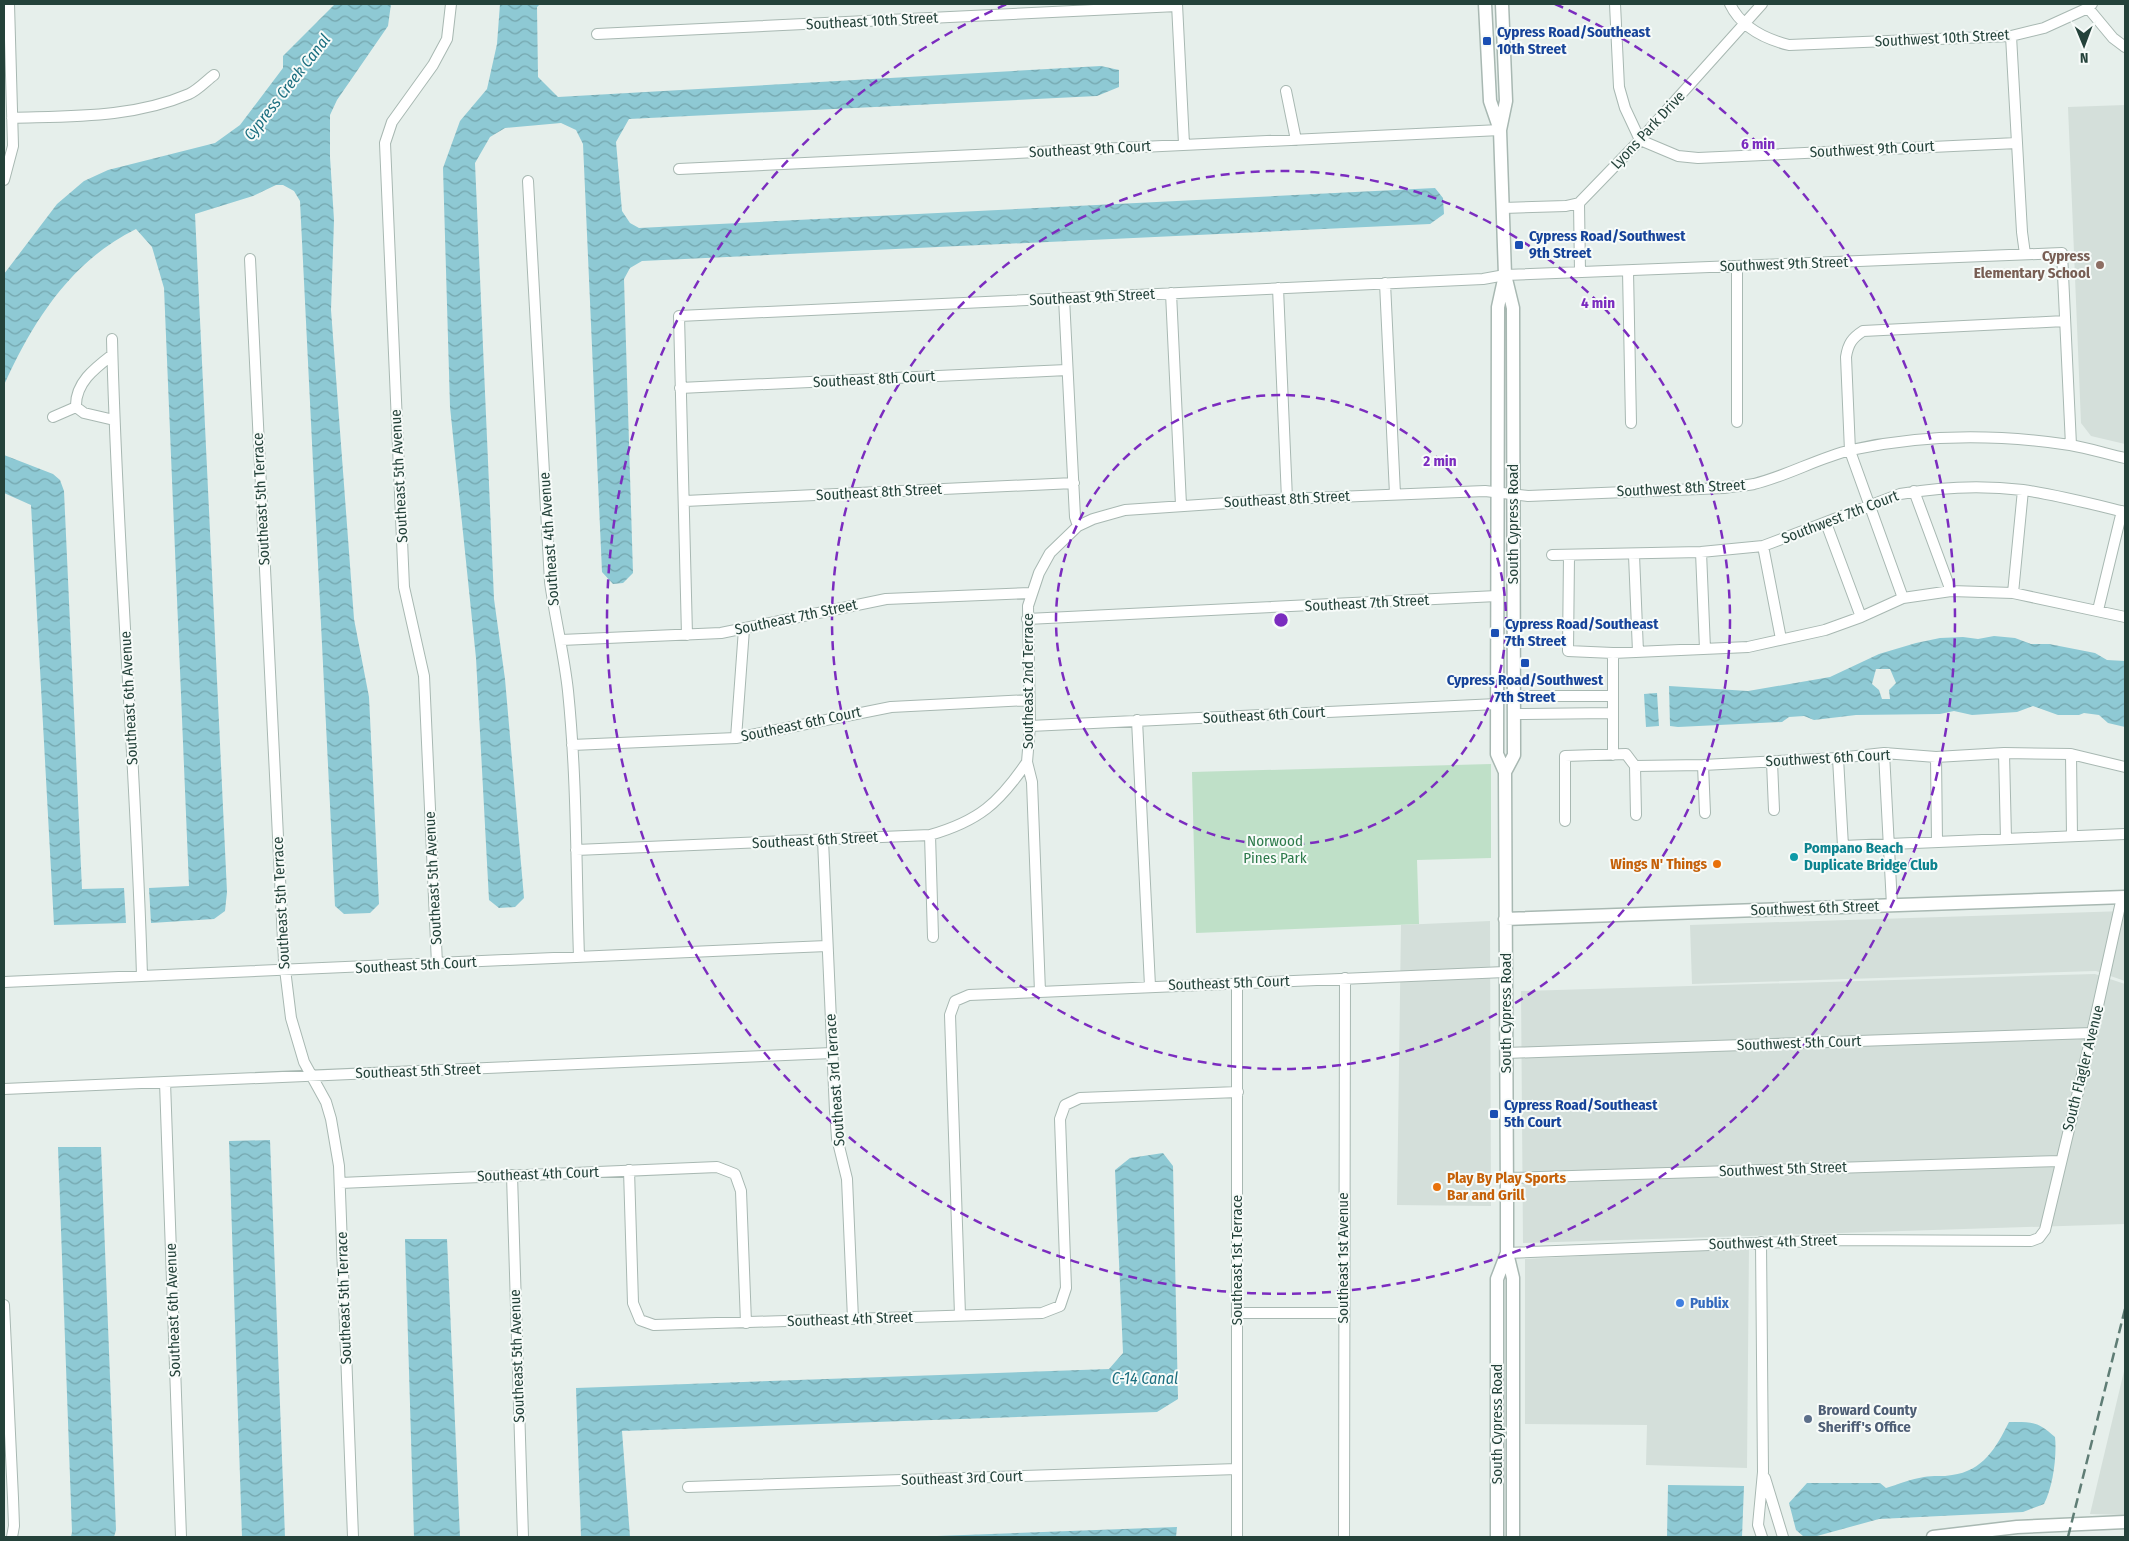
<svg xmlns="http://www.w3.org/2000/svg" width="2129" height="1541" viewBox="0 0 2129 1541" font-family="'Fira Sans Condensed',sans-serif">
<style>
.built{fill:#d4dfda}
.park{fill:#bfe0c8}
.water{fill:url(#water-waves);fill-rule:evenodd}
.lines{fill:none;stroke-linecap:round;stroke-linejoin:round}
.minor-casing{stroke:#a8b8b2;stroke-width:12}
.tertiary-casing{stroke:#a8b8b2;stroke-width:15}
.minor{stroke:#fff;stroke-width:10}
.tertiary{stroke:#fff;stroke-width:12}
.rail{stroke:#5f7d75;stroke-width:2.5;stroke-dasharray:10 5;stroke-linecap:butt}
.ring{fill:none;stroke:#7b2cbf;stroke-width:2.5;stroke-dasharray:9 6}
.transit-dot{fill:#1a4fb4;stroke:#f7fbf9;stroke-width:2}
.education-dot{fill:#8d6e63;stroke:#f7fbf9;stroke-width:2}
.culture-dot{fill:#0f9aa8;stroke:#f7fbf9;stroke-width:2}
.food-dot{fill:#e8710a;stroke:#f7fbf9;stroke-width:2}
.shop-dot{fill:#3f7fe0;stroke:#f7fbf9;stroke-width:2}
.service-dot{fill:#5c6f8a;stroke:#f7fbf9;stroke-width:2}
.labels{text-anchor:middle;dominant-baseline:central;stroke-width:4;stroke-linejoin:round;paint-order:stroke}
.street-label{font-size:15px;fill:#24423a;stroke:#f7fbf9}
.transit-label{font-size:15px;font-weight:bold;fill:#164399;stroke:#f7fbf9;text-anchor:start}
.education-label{font-size:15px;font-weight:bold;fill:#785e54;stroke:#f7fbf9;text-anchor:end}
.park-label{font-size:15px;fill:#2d7a4b;stroke:#f7fbf9}
.culture-label{font-size:15px;font-weight:bold;fill:#0d838f;stroke:#f7fbf9;text-anchor:start}
.food-label{font-size:15px;font-weight:bold;fill:#c56008;stroke:#f7fbf9;text-anchor:end}
.shop-label{font-size:15px;font-weight:bold;fill:#366cbe;stroke:#f7fbf9;text-anchor:start}
.service-label{font-size:15px;font-weight:bold;fill:#4e5e75;stroke:#f7fbf9;text-anchor:start}
.water-label{font-size:16px;font-style:italic;fill:#1c6f80;stroke:#f7fbf9}
.centre{fill:#7b2cbf;stroke:#f7fbf9;stroke-width:2.5}
.ring-label{font-size:15px;text-anchor:middle;font-weight:bold;fill:#7b2cbf;stroke:#f7fbf9;stroke-width:4;stroke-linejoin:round;paint-order:stroke}
</style>
<defs>
<pattern id="water-waves" width="16" height="10" patternUnits="userSpaceOnUse" patternTransform="scale(1.25)"><rect width="16" height="10" fill="#8ec9d4"/><path d="M0 5q4-4 8 0t8 0" fill="none" stroke="#74a5ad"/></pattern>
</defs>
<rect width="100%" height="100%" fill="#e6efeb"/>
<path class="built" d="M2125 105V444L2091 436 2081 423 2068 107Z
M2125 911V981L2096 971 1692 984 1690 925Z
M1490 921 1491 1206 1397 1205 1401 925Z
M2095 974 2125 984V1224L1523 1243 1521 991Z
M1749 1247 1747 1468 1646 1465 1647 1425 1525 1424V1259Z
M2125 1367V1515L2090 1514Z"/>
<path class="park" d="M1491 764V858L1417 860 1419 924 1196 933 1192 772Z"/>
<path class="water" d="M335 4H391L388 26 337 100 330 115V157L334 220 331 310 354 619 369 697 379 904 370 913 344 914 335 906 300 201 294 191 283 185H276L253 196 195 214 227 892 225 911 214 919 151 923 149 888 189 886 164 288 152 247 136 229C71 261 33 321 4 385V274L57 204 84 181 108 170 215 143 240 125 283 68V56Z
M500 4H540L537 7 538 77 558 97 1101 66 1119 70V87L1097 96 629 119 616 142 622 211 630 223 639 228 1435 188 1443 198 1444 214 1430 224 642 261 630 268 624 279 633 573 623 583 613 584 602 572 583 144 576 130 561 123 505 128 490 137 475 163 494 599 505 679 524 898 515 907 499 908 489 900 476 658 450 407 443 168 460 121 487 89 497 44Z
M4 455 53 474 60 480 64 491 82 889 124 888 126 923 54 925 31 505 4 493Z
M1994 636 2015 638 2031 644H2049L2095 653 2107 660 2125 661V727L2108 723 2099 715 2084 713 2079 715H2058L2033 706 2017 712 1972 715 1954 711 1940 714 1856 715 1814 720 1804 716 1789 717 1782 722 1678 727 1670 726 1669 686 1748 691 1830 677 1879 654 1916 643 1940 638 1963 637 1978 639ZM1876 669H1890L1896 683 1889 690 1890 699H1882L1879 690 1872 684Z
M1657 693 1659 726 1646 727 1644 694Z
M270 1140 285 1537H242L229 1141Z
M58 1147H101L116 1530 114 1537H71L72 1532Z
M1163 1153 1173 1166 1178 1399 1157 1412 622 1431 630 1537H581L576 1388 1109 1369 1123 1353 1115 1170 1130 1158Z
M405 1239H447L460 1537H414Z
M2009 1422C2033 1422 2037 1421 2055 1437 2057 1456 2053 1487 2044 1504L2023 1512 1879 1519 1817 1536H1803L1796 1530 1789 1503 1807 1483H1880L1886 1488C1899 1484 1911 1479 1924 1477 1933 1475 1943 1477 1952 1475 1983 1471 1996 1448 2009 1422Z
M1668 1485 1744 1486 1742 1537H1667Z
M1177 1527 1176 1537H910Z"/>
<g class="lines">
<defs>
<path id="minor" d="M1177 4 1184 144
M1615 4 1619 87 1625 108 1640 140 1678 156 1698 158 2017 143
M1730 4C1741 27 1765 39 1789 45L2011 36 2044 28 2088 8 2092 4
M2088 8 2113 38 2125 47
M597 34 1177 6
M2011 36 2022 232 2025 254
M1286 91 1296 140
M12 118C72 116 133 118 189 94 198 90 206 81 214 75
M679 169 1500 130
M4 180 13 146 9 4
M528 181 550 582C555 618 564 654 568 691 577 779 576 869 579 957
M1503 208 1566 206 1579 203
M250 259 284 961 291 1018 304 1062 326 1102 331 1119 339 1166 353 1537
M1737 266V422
M1628 271 1631 423
M1580 272 1579 203 1640 140 1762 4
M1385 283 1395 494
M1278 288 1287 499
M1171 293 1181 505
M1064 298 1075 517 1078 526
M112 339C117 551 136 763 142 976
M112 355C95 368 75 383 76 407L84 413 114 420
M680 388 1067 370
M53 417 76 407
M1914 491 1951 591
M685 501 1074 483
M1826 523 1861 617
M1763 546 1781 639
M1701 552 1705 649
M1552 555 1701 552 1763 546 1900 494C1940 487 1983 485 2023 490 2057 495 2092 504 2125 512
M1569 555 1568 651 1613 653 1748 647 1825 630 1861 617 1903 598 1951 591 2013 593 2125 617
M1634 555 1638 652
M2013 593 2023 490
M1903 598 1850 451 1846 357C1848 344 1852 338 1863 331L2065 321
M2098 610 2122 511
M1027 619 1497 596
M687 635 679 316 1483 279 1505 275 2062 253 2071 445
M561 640 721 633 886 599 1031 593
M1613 653V755
M1514 696H1613
M1514 714 1613 713
M1137 720 1150 986
M1030 726 1497 704
M736 738 744 629
M572 745 736 738 891 707 1029 700
M1884 753 1892 905
M2004 753 2006 839
M2071 754 2072 836
M1936 757 1937 842
M1838 758 1843 846 2125 834
M1772 762 1774 810
M1703 765 1705 813
M1635 766 1636 815
M1565 821V756L1626 754 1635 766 1703 765 1838 758 1884 753 1936 757 2004 753 2071 754 2125 767
M930 835 933 937
M823 840 835 1111 837 1138 847 1179 853 1319
M576 850 930 835C979 821 999 803 1027 762
M437 964 424 676 404 587 385 143 392 122 433 65 447 39 451 4
M4 982 827 946
M1237 983V1537
M1040 992 1032 782 1027 762 1030 726 1028 606 1039 573 1050 553 1078 526 1093 519 1125 510 1287 499 1485 491 1528 496 1724 488C1734 486 1744 486 1754 484 1787 476 1818 458 1851 450 1923 434 1997 434 2070 445 2088 448 2107 454 2125 458
M1506 1053 2092 1033
M165 1082 181 1537
M4 1089 832 1053
M629 1170 633 1303 640 1320 654 1325 1042 1313 1060 1306 1066 1288 1060 1119 1065 1105 1080 1098 1238 1092
M512 1175 523 1537
M1506 1178 2060 1161
M340 1183 717 1167 735 1174 741 1191 746 1323
M1761 1242 1763 1472 1758 1525 1762 1537
M1507 1253 1839 1240 2031 1241 2039 1238 2045 1230 2092 1033 2122 897
M4 1305 13 1498 14 1526 12 1537
M1237 1313H1343
M960 1315 950 1015 955 1001 969 995 1505 972
M1765 1478 1783 1537
M688 1487 1237 1469
M1344 1537 1345 978"/>
<path id="tertiary" d="M1485 4 1490 101 1500 130
M1502 4 1506 101 1500 130 1505 275 1513 308 1514 755 1505 772
M1505 275 1498 307 1497 754 1505 772 1507 1203V1253L1513 1278V1537
M1505 919 2125 897
M1497 1537V1279L1507 1253
M1933 1537 2017 1527 2125 1522"/>
</defs>
<use href="#minor" class="minor-casing"/>
<use href="#tertiary" class="tertiary-casing"/>
<use href="#minor" class="minor"/>
<use href="#tertiary" class="tertiary"/>
<path class="rail" d="M2068 1537 2125 1309"/>
</g>
<g class="ring">
<circle cx="1281" cy="620" r="225"/>
<circle cx="1281" cy="620" r="449"/>
<path d="M1555 4A674 674 0 1 1 1007 4"/>
</g>
<g class="transit-dot">
<rect x="1482" y="36" width="10" height="10" rx="2.5"/>
<rect x="1514" y="240" width="10" height="10" rx="2.5"/>
<rect x="1490" y="628" width="10" height="10" rx="2.5"/>
<rect x="1520" y="658" width="10" height="10" rx="2.5"/>
<rect x="1489" y="1109" width="10" height="10" rx="2.5"/>
</g>
<circle class="education-dot" cx="2100" cy="265" r="5"/>
<circle class="culture-dot" cx="1794" cy="857" r="5"/>
<g class="food-dot">
<circle cx="1717" cy="864" r="5"/>
<circle cx="1437" cy="1187" r="5"/>
</g>
<circle class="shop-dot" cx="1680" cy="1303" r="5"/>
<circle class="service-dot" cx="1808" cy="1419" r="5"/>
<g class="labels">
<g class="street-label">
<text transform="translate(872 21) rotate(-3)">Southeast 10th Street</text>
<text transform="translate(1942 38) rotate(-3)">Southwest 10th Street</text>
<text transform="translate(1648 130) rotate(-47)">Lyons Park Drive</text>
<text transform="translate(1090 149) rotate(-3)">Southeast 9th Court</text>
<text transform="translate(1872 149) rotate(-3)">Southwest 9th Court</text>
<text transform="translate(1784 264) rotate(-2)">Southwest 9th Street</text>
<text transform="translate(1092 297) rotate(-3)">Southeast 9th Street</text>
<text transform="translate(874 379) rotate(-3)">Southeast 8th Court</text>
<text transform="translate(399 476) rotate(-93)">Southeast 5th Avenue</text>
<text transform="translate(1681 488) rotate(-3)">Southwest 8th Street</text>
<text transform="translate(879 492) rotate(-3)">Southeast 8th Street</text>
<text transform="translate(261 499) rotate(-93)">Southeast 5th Terrace</text>
<text transform="translate(1287 499) rotate(-3)">Southeast 8th Street</text>
<text transform="translate(1840 517) rotate(-21)">Southwest 7th Court</text>
<text transform="translate(1513 524) rotate(-90)">South Cypress Road</text>
<text transform="translate(549 539) rotate(-94)">Southeast 4th Avenue</text>
<text transform="translate(1367 603) rotate(-3)">Southeast 7th Street</text>
<text transform="translate(796 617) rotate(-12)">Southeast 7th Street</text>
<text transform="translate(1028 681) rotate(-90)">Southeast 2nd Terrace</text>
<text transform="translate(129 698) rotate(-93)">Southeast 6th Avenue</text>
<text transform="translate(1264 715) rotate(-3)">Southeast 6th Court</text>
<text transform="translate(801 724) rotate(-12)">Southeast 6th Court</text>
<text transform="translate(1828 758) rotate(-3)">Southwest 6th Court</text>
<text transform="translate(815 840) rotate(-3)">Southeast 6th Street</text>
<text transform="translate(433 878) rotate(-93)">Southeast 5th Avenue</text>
<text transform="translate(281 903) rotate(-93)">Southeast 5th Terrace</text>
<text transform="translate(1815 908) rotate(-2)">Southwest 6th Street</text>
<text transform="translate(416 965) rotate(-3)">Southeast 5th Court</text>
<text transform="translate(1229 983) rotate(-2)">Southeast 5th Court</text>
<text transform="translate(1506 1013) rotate(-90)">South Cypress Road</text>
<text transform="translate(1799 1043) rotate(-2)">Southwest 5th Court</text>
<text transform="translate(2083 1068) rotate(-76)">South Flagler Avenue</text>
<text transform="translate(418 1071) rotate(-2)">Southeast 5th Street</text>
<text transform="translate(835 1080) rotate(-94)">Southeast 3rd Terrace</text>
<text transform="translate(1783 1169) rotate(-2)">Southwest 5th Street</text>
<text transform="translate(538 1174) rotate(-2)">Southeast 4th Court</text>
<text transform="translate(1773 1242) rotate(-2)">Southwest 4th Street</text>
<text transform="translate(1343 1258) rotate(-90)">Southeast 1st Avenue</text>
<text transform="translate(1237 1260) rotate(-90)">Southeast 1st Terrace</text>
<text transform="translate(344 1298) rotate(-92)">Southeast 5th Terrace</text>
<text transform="translate(173 1310) rotate(-92)">Southeast 6th Avenue</text>
<text transform="translate(850 1319) rotate(-2)">Southeast 4th Street</text>
<text transform="translate(517 1356) rotate(-92)">Southeast 5th Avenue</text>
<text transform="translate(1497 1424) rotate(-90)">South Cypress Road</text>
<text transform="translate(962 1478) rotate(-2)">Southeast 3rd Court</text>
</g>
<g class="transit-label">
<text x="1497" y="32">Cypress Road/Southeast<tspan x="1497" dy="17">10th Street</tspan></text>
<text x="1529" y="236">Cypress Road/Southwest<tspan x="1529" dy="17">9th Street</tspan></text>
<text x="1505" y="624">Cypress Road/Southeast<tspan x="1505" dy="17">7th Street</tspan></text>
<text x="1525" y="680" text-anchor="middle">Cypress Road/Southwest<tspan x="1525" dy="17">7th Street</tspan></text>
<text x="1504" y="1105">Cypress Road/Southeast<tspan x="1504" dy="17">5th Court</tspan></text>
</g>
<g class="education-label">
<text x="2090" y="256">Cypress<tspan x="2090" dy="17">Elementary School</tspan></text>
</g>
<g class="park-label">
<text x="1275" y="841">Norwood<tspan x="1275" dy="17">Pines Park</tspan></text>
</g>
<g class="culture-label">
<text x="1804" y="848">Pompano Beach<tspan x="1804" dy="17">Duplicate Bridge Club</tspan></text>
</g>
<g class="food-label">
<text x="1707" y="864">Wings N' Things</text>
<text x="1447" y="1178" text-anchor="start">Play By Play Sports<tspan x="1447" dy="17">Bar and Grill</tspan></text>
</g>
<g class="shop-label">
<text x="1690" y="1303">Publix</text>
</g>
<g class="service-label">
<text x="1818" y="1410">Broward County<tspan x="1818" dy="17">Sheriff's Office</tspan></text>
</g>
<g class="water-label">
<text transform="translate(287 87) rotate(-52)">Cypress Creek Canal</text>
<text x="1145" y="1378">C-14 Canal</text>
</g>
</g>
<circle cx="1281" cy="620" r="8" class="centre"/>
<g class="ring-label">
<text x="1758" y="149">6 min</text>
<text x="1598" y="308">4 min</text>
<text x="1440" y="466">2 min</text>
</g>
<rect width="2129" height="1541" fill="none" stroke="#24423a" stroke-width="10"/>
<g transform="translate(2084 45) rotate(179)" stroke="#f7fbf9" stroke-width="4" paint-order="stroke">
<path d="M0-4L9 19L0 12L-9 19Z" fill="#24423a"/>
<text y="-8" font-size="14" font-weight="bold" text-anchor="middle" fill="#24423a">N</text>
</g>
</svg>
